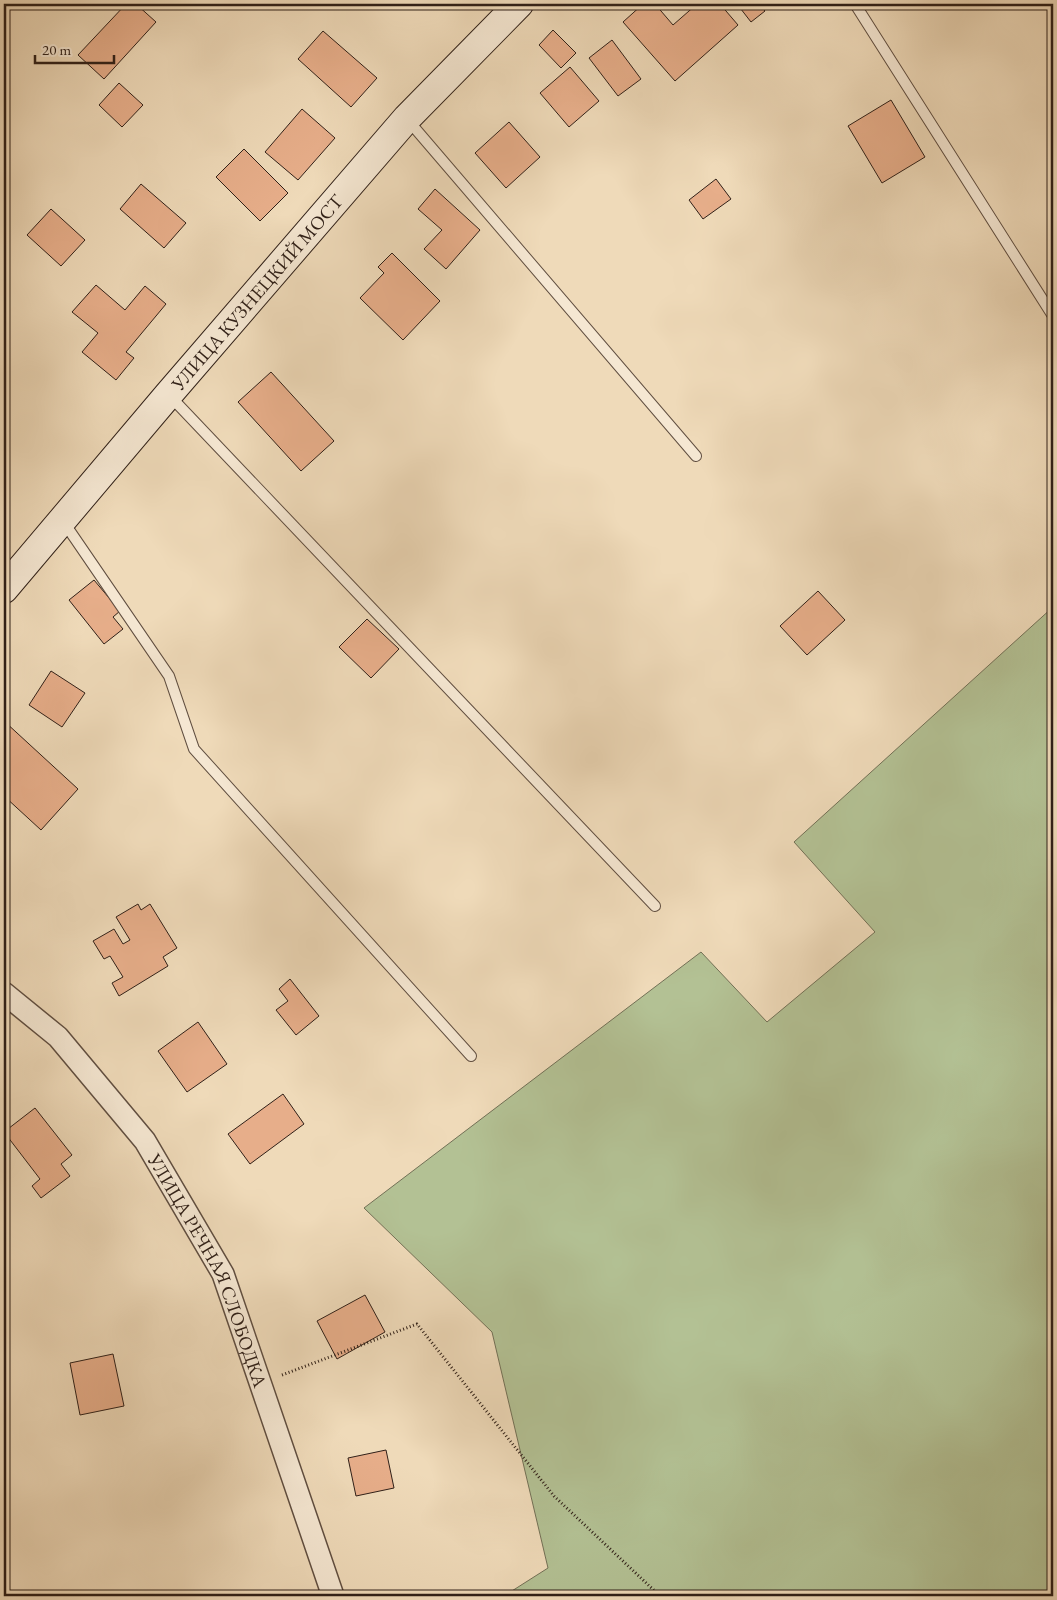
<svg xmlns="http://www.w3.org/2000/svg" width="1057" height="1600" viewBox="0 0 1057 1600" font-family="'EB Garamond',serif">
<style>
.green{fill:#b3c194;stroke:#727056}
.building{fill:#e7ae8a;stroke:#302018}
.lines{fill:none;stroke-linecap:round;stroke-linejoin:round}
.lane-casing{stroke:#604e40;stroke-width:12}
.street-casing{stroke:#604e40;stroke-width:24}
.secondary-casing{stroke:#302018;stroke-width:30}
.path{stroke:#302018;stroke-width:3;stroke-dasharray:1 2.5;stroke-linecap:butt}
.lane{stroke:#f5e7d2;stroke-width:10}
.street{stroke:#f5e7d2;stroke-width:21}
.secondary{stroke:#f5e7d2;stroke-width:28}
.labels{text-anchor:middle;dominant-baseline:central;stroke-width:5;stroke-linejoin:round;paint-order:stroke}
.street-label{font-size:19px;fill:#302018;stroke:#f5e7d2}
</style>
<rect width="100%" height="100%" fill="#efdab9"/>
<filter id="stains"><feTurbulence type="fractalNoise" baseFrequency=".004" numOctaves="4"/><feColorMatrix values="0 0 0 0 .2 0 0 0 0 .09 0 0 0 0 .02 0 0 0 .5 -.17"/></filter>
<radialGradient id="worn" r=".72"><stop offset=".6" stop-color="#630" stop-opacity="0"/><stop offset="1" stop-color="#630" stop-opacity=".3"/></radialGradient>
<path class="green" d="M1053 607V1596H504L548 1568 492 1332 364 1208 701 952 767 1022 875 932 794 842Z"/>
<path class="building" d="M126 4H136L156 22 104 79 78 55Z
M643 4H655L673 25 697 4H720L738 25 675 81 623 22Z
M737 4H759L765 11 751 22Z
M553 30 576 53 561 68 539 45Z
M323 31 377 78 351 107 298 59Z
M612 40 641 79 618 96 589 58Z
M570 67 599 101 569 127 540 93Z
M119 83 143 105 122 127 99 105Z
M891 100 925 157 882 183 848 126Z
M302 109 335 138 298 180 265 152Z
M509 122 540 157 506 188 475 153Z
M244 149 288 193 260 221 216 177Z
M716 179 731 199 703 219 689 200Z
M141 184 186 223 164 248 120 209Z
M435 189 480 230 446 269 424 249 442 230 418 209Z
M51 209 85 240 61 266 27 235Z
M392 253 440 301 403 340 360 298 384 273 378 267Z
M96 285 125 310 145 286 166 304 126 352 134 358 116 380 82 352 98 333 72 312Z
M271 372 334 441 301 471 238 402Z
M94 580 120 611 113 617 123 629 104 644 69 600Z
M818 591 845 620 807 655 780 626Z
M367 619 399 649 371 678 339 647Z
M51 671 85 693 62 727 29 705Z
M4 721 78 789 41 830 4 796Z
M138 904 141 910 150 904 177 948 163 957 168 966 119 996 112 983 123 977 110 956 104 959 93 941 114 929 123 944 130 940 116 917Z
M290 979 319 1016 296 1035 276 1010 288 1001 279 989Z
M198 1022 227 1064 187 1092 158 1051Z
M283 1094 304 1124 250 1164 228 1134Z
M35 1108 72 1155 61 1164 70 1176 41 1198 32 1186 40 1179 4 1132Z
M365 1295 385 1332 337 1359 317 1321Z
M113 1354 124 1406 80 1415 70 1363Z
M386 1450 394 1488 356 1496 348 1458Z"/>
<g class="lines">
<defs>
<path id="lane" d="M855 4 1053 316
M407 119 696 456
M169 395 655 906
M63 521 169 676 194 749 471 1056"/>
<g id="street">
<path id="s1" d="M4 993 58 1037 145 1141 223 1274 333 1596"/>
</g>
<g id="secondary">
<path id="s2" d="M4 589 168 395 407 118 519 4"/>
</g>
</defs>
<use href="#lane" class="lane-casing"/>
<use href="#street" class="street-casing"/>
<use href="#secondary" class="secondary-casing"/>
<path class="path" d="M282 1375 417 1324 554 1496 660 1596"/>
<use href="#lane" class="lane"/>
<use href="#street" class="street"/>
<use href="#secondary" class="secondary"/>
</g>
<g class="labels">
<g class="street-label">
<text stroke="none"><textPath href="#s2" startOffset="390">УЛИЦА КУЗНЕЦКИЙ МОСТ</textPath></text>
<text stroke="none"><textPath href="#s1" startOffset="350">УЛИЦА РЕЧНАЯ СЛОБОДКА</textPath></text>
</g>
</g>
<rect width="1057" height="1600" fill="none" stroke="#efdab9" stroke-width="20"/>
<rect x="5" y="5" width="1047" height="1590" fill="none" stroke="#302018" stroke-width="2.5"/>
<rect x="10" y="10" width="1037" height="1580" fill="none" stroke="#302018"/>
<path d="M35 55v8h79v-8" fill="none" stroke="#302018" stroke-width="2.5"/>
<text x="42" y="55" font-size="15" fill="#302018" stroke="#f5e7d2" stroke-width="4" paint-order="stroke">20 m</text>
<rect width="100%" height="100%" filter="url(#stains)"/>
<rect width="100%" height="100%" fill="url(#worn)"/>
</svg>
